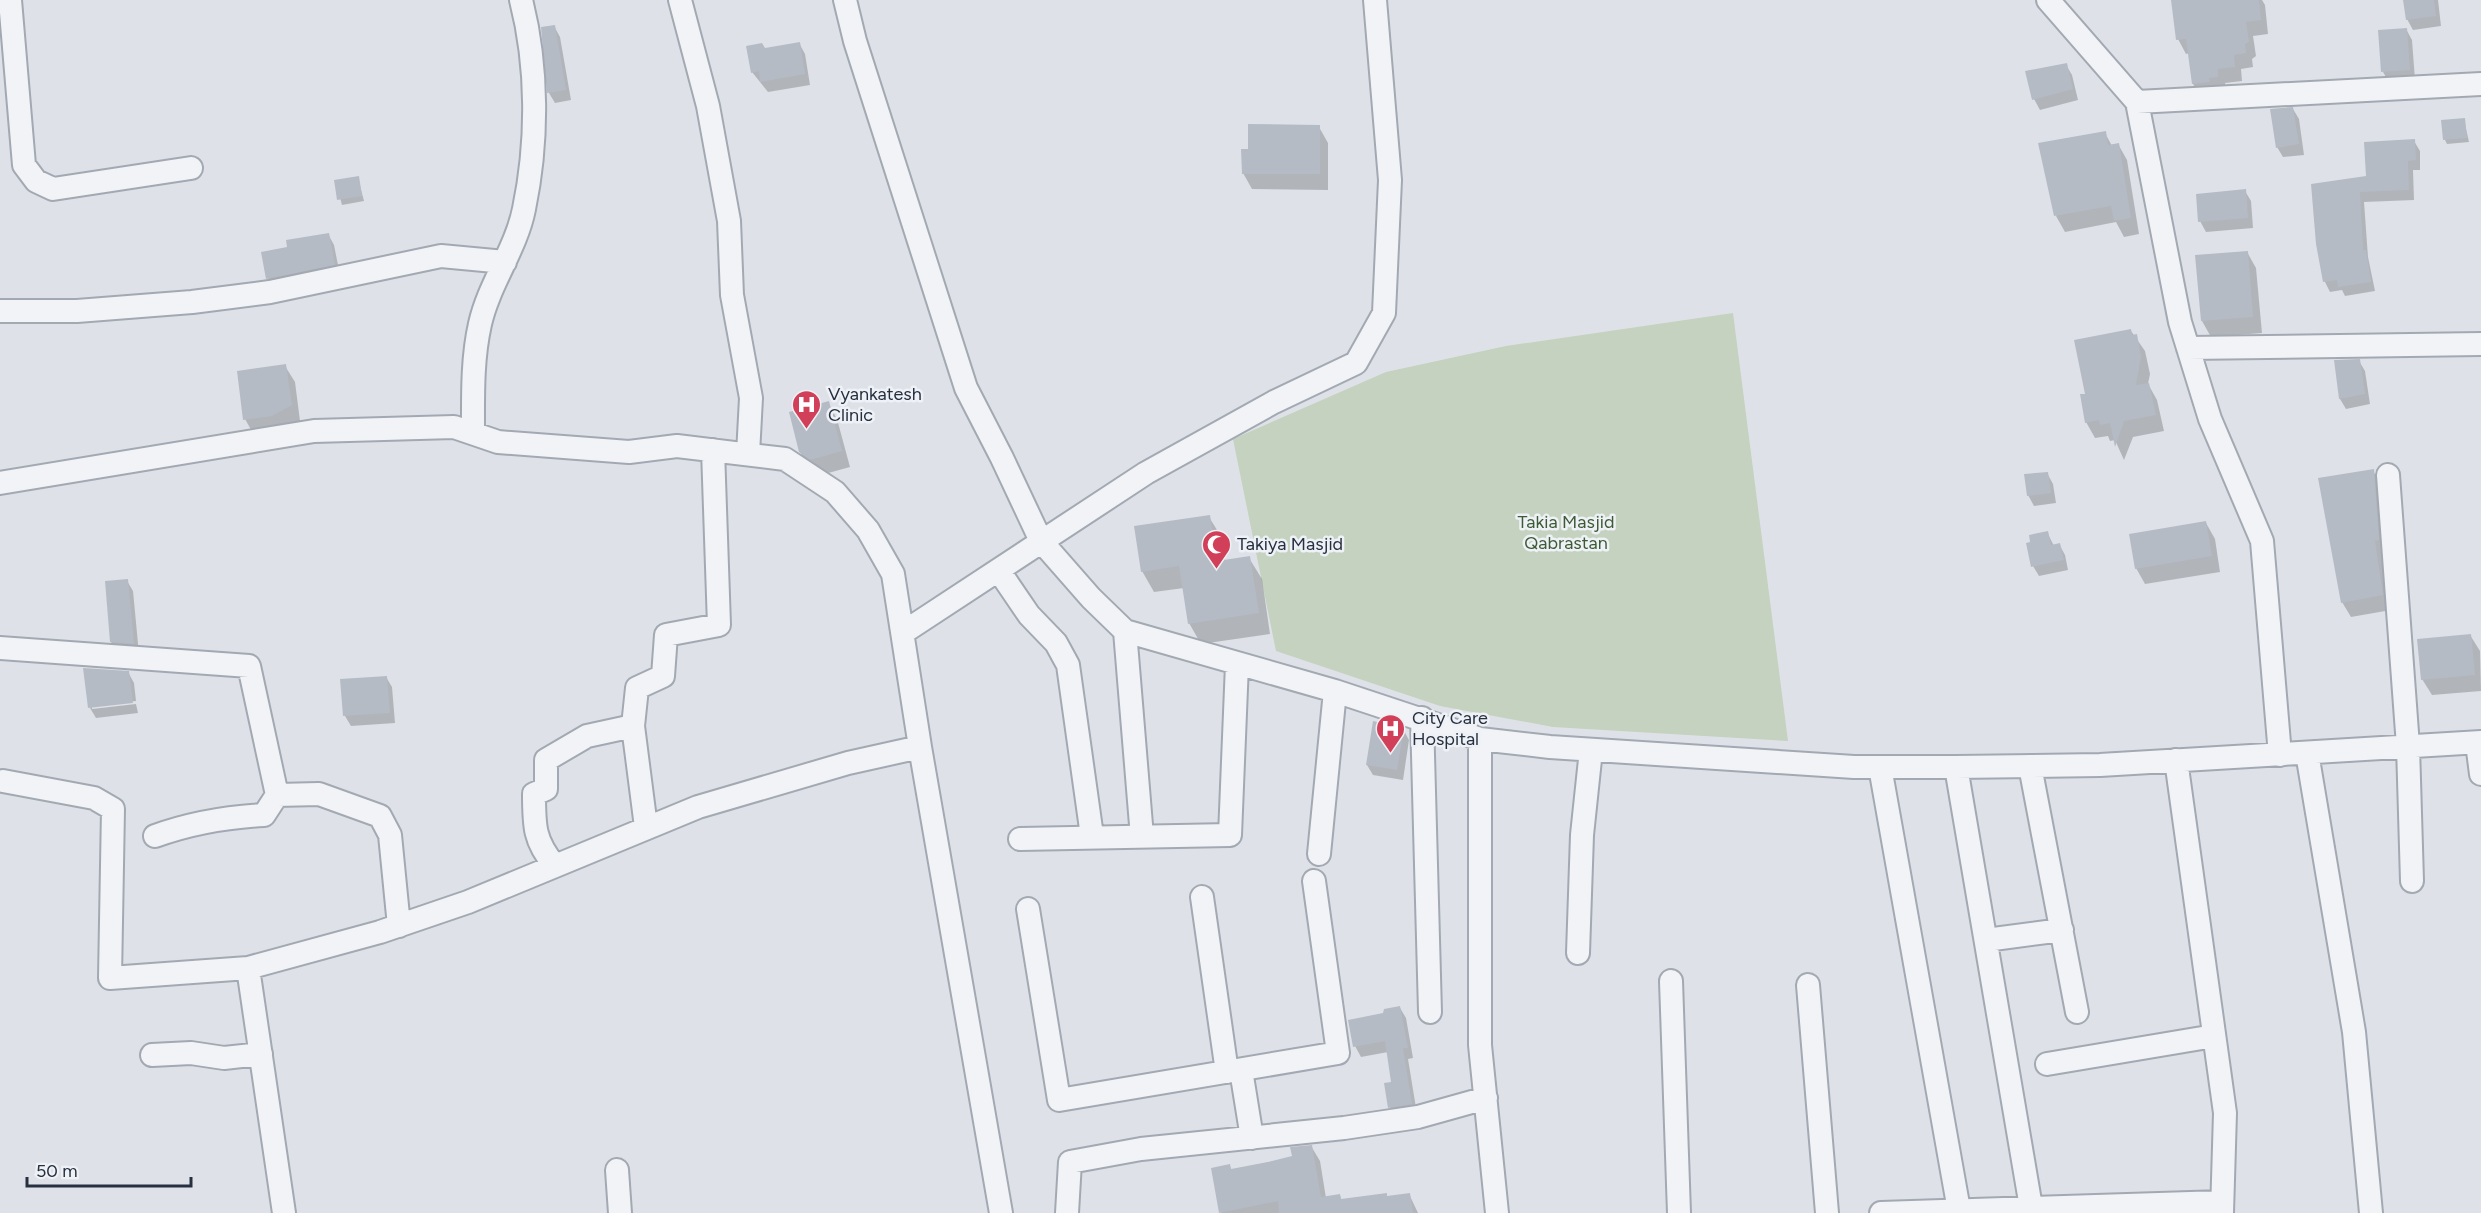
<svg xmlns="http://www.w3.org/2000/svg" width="2481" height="1213" viewBox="0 0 2481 1213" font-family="Figtree,sans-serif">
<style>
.green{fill:#c4d2bf}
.shadow{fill:#0003}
.building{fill:#b5bbc5}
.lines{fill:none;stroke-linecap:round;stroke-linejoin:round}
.minor-casing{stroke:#a3a9b2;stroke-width:26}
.minor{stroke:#f1f3f6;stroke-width:22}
.labels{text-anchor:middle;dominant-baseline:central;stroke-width:5;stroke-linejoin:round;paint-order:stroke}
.poi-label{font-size:18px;fill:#27303f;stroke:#eef1f6;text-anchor:start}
.park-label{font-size:18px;fill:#3c5b34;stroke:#eef1f6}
</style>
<rect width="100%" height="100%" fill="#dee2e8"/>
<path class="green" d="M1733 313 1788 741 1553 727 1440 706 1276 651 1233 439 1386 372 1506 346Z"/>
<path class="shadow" d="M2172 0H2262L2265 5 2268 34 2253 36 2256 56 2252 59 2253 67 2241 69 2242 81 2225 83 2226 91 2202 98 2193 84 2190 53 2186 54 2178 39Z
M2405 0H2438L2441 26 2413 30 2407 19Z
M554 26 560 37 571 100 555 103 549 93 542 28Z
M2406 29 2412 40 2415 80 2389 82 2383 72Z
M799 43 805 54 810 85 768 92 752 72 764 49Z
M2066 65 2072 75 2078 100 2040 110 2034 99Z
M2293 109 2299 119 2304 155 2283 157 2277 147Z
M2464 120 2469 142 2447 144 2445 140Z
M1319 127 1328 143V190L1252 189 1243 173 1249 150Z
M2105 133 2112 146 2118 144 2127 160 2139 234 2124 237 2116 222 2065 232 2056 216Z
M2414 141 2420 151V170H2413L2414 200 2364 202 2368 257 2375 291 2345 296 2342 290 2330 292 2325 282 2318 243 2368 177Z
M358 178 364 201 342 205 336 182Z
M2245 191 2251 201 2253 228 2206 232 2200 221Z
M328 234 334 245 340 275 274 289 268 278 289 248Z
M2247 252 2256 268 2262 333 2211 337 2202 321 2197 256Z
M2131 331 2145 351 2150 374 2148 384 2157 400 2164 431 2133 437 2124 460 2115 440 2110 441 2108 436 2095 438 2086 422V395Z
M2335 361H2359L2365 371 2370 404 2346 409 2340 399Z
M285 366 295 382 300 421 281 431 254 435 245 419Z
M828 403 837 419 850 467 821 475 810 468 800 452Z
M2373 471 2382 485 2387 555 2382 556 2391 610 2351 617 2342 602Z
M2047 473 2053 484 2056 503 2034 506 2028 495Z
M1209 517 1222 538 1225 562 1249 558 1262 579 1270 634 1201 644 1189 623 1184 588 1154 592 1142 571Z
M2206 523 2215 539 2220 572 2145 584 2136 568Z
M2047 532 2054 546 2059 544 2065 555 2068 570 2039 576 2033 566Z
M127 581 133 591 139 654 117 652 111 642Z
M2470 635 2480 651 2481 691 2432 695 2422 679Z
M128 672 134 683 136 701 92 706V709L136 704 138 713 96 718 90 708Z
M386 677 392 687 395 723 351 726 345 716 342 680Z
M1403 729 1409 740 1403 780 1373 775 1367 765Z
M1400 1008 1406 1018 1413 1058 1408 1059 1417 1114 1396 1118 1390 1107 1393 1083 1388 1052 1361 1057 1355 1046 1385 1015Z
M1311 1146 1320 1161 1326 1198 1340 1196 1342 1201 1386 1194 1388 1198 1409 1194 1418 1213H1221L1212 1169 1229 1166 1232 1170 1294 1157Z"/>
<path class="building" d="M2171 0H2259L2261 20 2246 22 2249 42 2245 44 2246 53 2234 55 2235 67 2218 69V77L2209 78 2210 82 2192 84 2186 39 2176 40Z
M2403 0H2434L2436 16 2406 20Z
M555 25 566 90 547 93 541 27Z
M2407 28 2410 70 2381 72 2378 30Z
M800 42 805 74 760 82 759 71 751 73 746 46 762 43 765 48Z
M2067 63 2073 89 2032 100 2025 71Z
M2293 107 2299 144 2276 148 2270 109Z
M2465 118 2467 138 2443 140 2441 120Z
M1248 124 1320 125V174H1242L1241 149H1248Z
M2106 131 2108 145 2119 143 2131 218 2114 221 2111 206 2054 216 2038 143Z
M2415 139 2416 160 2408 161 2409 190 2360 192 2363 250H2366L2371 282 2338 287 2337 280 2323 282 2316 244 2311 184 2366 176 2364 142Z
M359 176 362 196 337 200 334 180Z
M2246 189 2248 218 2198 222 2196 194Z
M329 233 335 265 266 279 261 252 287 247 286 240Z
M2248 251 2253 317 2201 321 2195 255Z
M2131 329 2132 335 2137 334 2141 357 2136 385 2149 383 2156 415 2124 421 2115 447 2110 423 2100 425 2099 420 2085 423 2080 394H2085L2074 340Z
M2360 359 2365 394 2339 399 2334 360Z
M286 364 292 405 272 416 243 420 237 371Z
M829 401 842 451 810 460 799 452 789 412Z
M2374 469 2379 540 2375 541 2383 595 2341 603 2318 478Z
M2048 472 2051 493 2027 496 2024 474Z
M1210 515 1217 561 1250 556 1259 613 1188 624 1179 566 1141 572 1134 526Z
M2206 521 2212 556 2135 569 2129 534Z
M2048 531 2051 545 2060 543 2064 560 2031 567 2026 543 2030 542 2029 535Z
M128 579 134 644 110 642 105 581Z
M2471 634 2475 675 2421 680 2417 639Z
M83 668 129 671 133 703 88 708Z
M387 676 390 713 343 716 340 679Z
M1373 721 1404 728 1397 770 1366 765Z
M1400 1006 1408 1048H1403L1412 1104 1388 1108 1384 1083 1391 1082 1385 1041 1353 1047 1348 1020 1383 1013 1384 1009Z
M1312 1145 1321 1197 1340 1194 1341 1199 1387 1193V1196L1410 1193 1413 1213H1279L1278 1201 1219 1213 1211 1168 1230 1164 1231 1169 1268 1162 1292 1156 1290 1147Z"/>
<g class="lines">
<defs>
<path id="minor" d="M10 0 24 165 36 181 53 189 191 168
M680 0 708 106 729 221 732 295 751 398 748 454
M845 0 855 41 966 388 1002 458 1041 541 1091 598 1125 631 1335 691 1480 739 1550 747 1854 767H1956L2100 765 2481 742
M2048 0 2137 102 2180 322 2210 419 2262 541 2280 755
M2137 102 2481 84
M0 311H77L192 302 270 292 441 256 505 262
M2188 348 2481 344
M473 433C473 397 472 359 480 324 489 284 516 249 524 209 538 142 538 66 521 0
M2388 475 2408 746 2412 881
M0 483 314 431 454 427 498 442 629 452 677 446 785 459 835 492 868 530 893 574 920 747 1001 1213
M999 571 1029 615 1056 643 1068 665 1092 836
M1125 631 1142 837
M904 632 1146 473 1274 402 1356 363 1384 313 1390 180 1375 0
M0 648 249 666 277 795
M1422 718 1430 1012
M633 726 646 827
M1480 739V1045L1497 1213
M2477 743 2481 774
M2307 753 2354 1032 2371 1213
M2176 760 2225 1113 2222 1213
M2030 766 2077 1012
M1880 767 1959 1210
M1956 767 2032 1213
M3 781 94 798 113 809 110 978 248 968
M155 836C191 823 226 817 264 815L277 795 319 794 380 816 390 835 399 926
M1020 839 1230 835 1237 664
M1319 854 1335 691
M555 866C534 841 534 826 534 794L546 789V760L587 736 633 726 637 688 663 676 666 635 719 625 713 450
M1202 897 1227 1072
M1028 909 1059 1100 1338 1053 1314 881
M1986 940 2062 930
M1578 953 1582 835 1591 750
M1671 981 1679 1213
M1808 985 1827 1213
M152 1055 191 1053 224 1058 261 1054
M2047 1064 2214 1036
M1241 1070 1252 1138
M617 1170 620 1213
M284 1213 248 968 380 932 468 902 698 807 848 763 920 747
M1067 1213 1070 1162 1141 1149 1344 1128 1418 1117 1486 1098
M1881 1213 2222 1202"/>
</defs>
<use href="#minor" class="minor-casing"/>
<use href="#minor" class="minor"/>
</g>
<defs>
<symbol id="hospital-pin" viewBox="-11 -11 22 30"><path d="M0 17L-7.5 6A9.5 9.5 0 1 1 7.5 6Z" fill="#d14058" stroke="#eef1f6"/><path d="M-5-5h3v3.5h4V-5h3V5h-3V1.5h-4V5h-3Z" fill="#fff"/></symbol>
<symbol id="mosque-pin" viewBox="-11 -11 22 30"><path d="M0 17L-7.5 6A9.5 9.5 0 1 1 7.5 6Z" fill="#d14058" stroke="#eef1f6"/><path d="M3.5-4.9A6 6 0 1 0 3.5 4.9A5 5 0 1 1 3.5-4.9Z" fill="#fff"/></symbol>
</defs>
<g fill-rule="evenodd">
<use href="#hospital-pin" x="790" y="388" width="33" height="45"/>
<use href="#mosque-pin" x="1200" y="528" width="33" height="45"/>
<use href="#hospital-pin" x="1374" y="712" width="33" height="45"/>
</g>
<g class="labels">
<g class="poi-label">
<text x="828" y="394">Vyankatesh<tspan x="828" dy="21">Clinic</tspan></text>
<text x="1237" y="544">Takiya Masjid</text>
<text x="1412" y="718">City Care<tspan x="1412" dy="21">Hospital</tspan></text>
</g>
<g class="park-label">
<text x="1566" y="522">Takia Masjid<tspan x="1566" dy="21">Qabrastan</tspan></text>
</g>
</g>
<path d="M27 1177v9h164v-9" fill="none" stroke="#27303f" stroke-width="3"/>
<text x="36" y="1177" font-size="18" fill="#27303f" stroke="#eef1f6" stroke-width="4.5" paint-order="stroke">50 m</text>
</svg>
